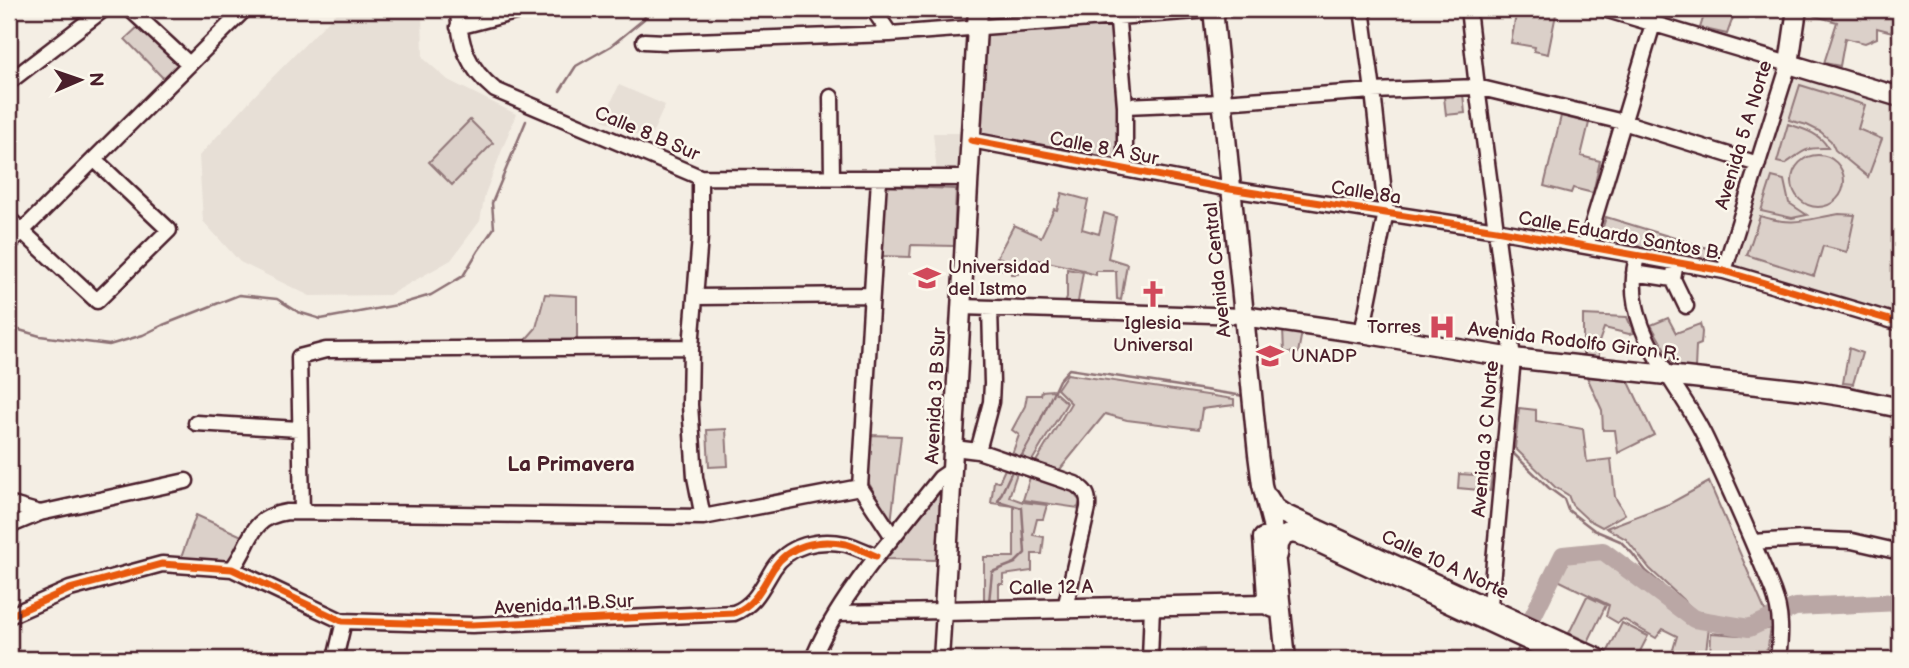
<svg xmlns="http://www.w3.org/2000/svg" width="1909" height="668" viewBox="0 0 1909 668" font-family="'Balsamiq Sans',sans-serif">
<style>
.built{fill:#e7dfd6}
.green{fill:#dbd0c9;stroke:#92787a;stroke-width:2}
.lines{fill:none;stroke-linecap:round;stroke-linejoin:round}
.stream{stroke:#8d7174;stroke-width:2.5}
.river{stroke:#baa7a5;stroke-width:18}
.minor-casing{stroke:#4a1f2b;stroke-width:19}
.major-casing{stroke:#4a1f2b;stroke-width:23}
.minor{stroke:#fbf7ec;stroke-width:14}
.major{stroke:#fbf7ec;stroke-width:18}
.cycleway-casing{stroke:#fbf7ec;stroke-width:11}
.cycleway{stroke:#e8590c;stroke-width:7}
.labels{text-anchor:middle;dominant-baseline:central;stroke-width:5;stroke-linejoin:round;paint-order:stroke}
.street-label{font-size:19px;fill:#4a1f2b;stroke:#fbf7ec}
.poi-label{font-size:19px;fill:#4a1f2b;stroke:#fbf7ec;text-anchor:start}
.neighbourhood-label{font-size:21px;font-weight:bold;fill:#4a1f2b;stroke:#fbf7ec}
</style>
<rect width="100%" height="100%" fill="#f4eee4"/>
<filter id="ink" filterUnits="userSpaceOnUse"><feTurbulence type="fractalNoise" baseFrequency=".0143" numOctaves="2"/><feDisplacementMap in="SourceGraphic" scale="14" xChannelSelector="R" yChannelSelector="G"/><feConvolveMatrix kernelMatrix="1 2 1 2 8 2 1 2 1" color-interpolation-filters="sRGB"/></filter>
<g filter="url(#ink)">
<path class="built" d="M340 9H422L423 58 448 80 516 114 485 194 480 221 451 260 389 295 310 296 240 262 203 221 199 156 257 93Z
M1794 72 1900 104V316L1736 266Z
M619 85 665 105 649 141 603 120Z
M933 133H960V174H937Z"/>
<path class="green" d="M1517 9H1557L1548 54 1534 51 1535 47 1511 43Z
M1706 9H1736L1727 34 1700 28Z
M1823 9H1900V34L1877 28V38L1865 43 1845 38 1840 66 1824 63 1837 22 1815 16Z
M1113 24 1120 107 1118 162 980 135 987 34Z
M140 25 180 66 165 80 125 39Z
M1800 85 1865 105 1858 129 1882 139 1868 177 1835 150 1831 141 1821 132 1807 125 1789 120Z
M1463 94 1465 113 1446 115 1444 97Z
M1561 116 1589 123 1581 156 1600 161 1593 193 1573 188 1571 193 1544 186Z
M470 120 493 143 452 185 429 162Z
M1788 124C1803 129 1820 133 1828 148 1803 147 1805 151 1785 164L1777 162Z
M1792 181a26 26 0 1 1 52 0a26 26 0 1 1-52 0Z
M1772 177 1784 180 1789 203 1807 215 1792 218 1761 211Z
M881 186 956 189 954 246 911 245 910 257 879 256Z
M1062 193 1088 200 1082 229 1099 234 1104 213 1116 217 1108 258 1127 264 1121 300 1117 299 1116 271H1096V275L1085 272 1084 270 1039 260 1020 269 1018 274H1011V270L1001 269V258L997 257 1014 225 1041 237 1054 209 1057 210Z
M1839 214 1855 215 1847 252 1823 246 1814 276 1747 255 1760 216C1794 227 1807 219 1839 214Z
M1606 217 1717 251 1713 264 1598 243Z
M1067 269 1083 272 1078 302 1065 303 1067 298Z
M545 294 577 296V344L520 346 536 328Z
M1583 315 1627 317 1634 333 1629 334 1604 328 1599 342V358L1583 356Z
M1668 318 1676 333 1700 324 1702 332 1701 344 1696 346 1695 369H1676L1651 325Z
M1283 330 1302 332 1298 353 1284 352Z
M1849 348 1862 353 1853 384 1843 383Z
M1067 374 1234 399V405L1202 409 1199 429 1127 420 1105 414 1057 473 1034 465 1071 403 1057 389Z
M1587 377 1628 380 1654 435 1618 453 1615 430H1603L1602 410Z
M1052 390 1067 403 1030 464 1011 457 1019 435 1012 430 1025 406 1027 395H1041L1042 391Z
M1519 408 1536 410V421L1583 429 1587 462 1611 459 1615 497 1625 514 1602 527 1587 519 1572 505 1568 495 1555 487 1515 448Z
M726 429 728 466 709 467 707 430Z
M869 435 901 436 891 523 867 480Z
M1005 469 1017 473 1009 497 1023 502 1047 505 1043 519H1037L1033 535 1044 537 1042 554H1032V571L1003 575V584H999V602H984V557H1014V506L991 503 994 481 999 482Z
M1031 474 1070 489 1080 501 1078 508 1023 500Z
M1459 474 1492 476 1490 491 1458 488Z
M1709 482 1766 613 1746 621 1695 611 1650 569 1626 539 1606 528 1669 504Z
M944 487 940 560 886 559Z
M196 515 244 537 234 554 225 563 181 558Z
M1603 557 1693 624 1709 627 1706 651 1707 659H1688L1672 653 1677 636 1663 629 1656 638 1623 619 1618 623 1606 616 1609 605 1558 580 1568 561Z
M1587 596 1606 605 1588 642 1569 633Z
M1622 623 1648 636 1636 659H1614L1606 655Z
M1771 628 1766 659H1710L1711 633 1739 635Z
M1204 649 1205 655 1263 652V659H1184L1183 651Z"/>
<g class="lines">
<path class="stream" d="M560 91 576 66 611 46 644 19 647 9
M9 327 40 336 109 345 143 335 163 325 239 295 277 299 298 312 321 319 397 305 431 295 463 276 478 251 494 228 492 203 526 121
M1514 454 1549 488 1564 499 1568 510 1594 530 1620 541 1632 553 1646 571 1662 585 1694 619
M1021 457 1034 434 1059 380 1069 369 1244 396
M989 602 992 572 1015 563 1025 553 1022 508 998 501 1012 471
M1513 659 1520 645"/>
<path class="river" d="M1532 618 1563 555 1603 551 1694 619 1749 628 1795 607 1900 602"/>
<defs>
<path id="minor" d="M130 9 189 64
M458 9C459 44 467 67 495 90L700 177 969 178
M873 9 890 34
M1362 9 1373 91 1386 212 1362 333
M1468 9 1477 87 1513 358 1490 604 1487 615
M1604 9 1789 64 1724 271
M1117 10 1125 106V169
M458 27 527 9
M644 41 665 42 890 34 1224 9
M9 82 104 9
M831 97 832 178
M1125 106 1222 102 1373 91 1477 87 1623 122 1758 164
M971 140 1230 189 1496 230 1724 271 1900 323
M700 177V237L691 347 690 405 695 477 703 517
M9 219 97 301 169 230 94 159
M9 244 245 9
M1586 246 1653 24
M1637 255C1619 331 1677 377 1706 439 1730 489 1752 540 1773 591 1782 615 1781 634 1778 659
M1676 263 1673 279 1686 306
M1634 273 1673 279
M696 297 871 295
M962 307 1243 316
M196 423 299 429
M954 448 978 451 1075 484C1086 491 1089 495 1088 508L1065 608
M978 451 991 402 992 383 990 308
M9 504 40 513
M302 512 299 357 326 350 691 347
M9 526 40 513 186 481
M893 537 940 478 953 469
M1753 542 1802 539 1852 541 1900 552
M232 569C253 543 247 518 287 512L703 517 860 487
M838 613 944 611 941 659
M9 616 70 589 162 564 232 569 342 621 472 625 734 613C755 605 762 587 773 569 788 545 819 538 846 544 856 547 866 552 876 556
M335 659 344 621
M813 659C828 620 865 569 893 537L860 487 879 179
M1150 659 1152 606"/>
<path id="major" d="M978 9 944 611 1265 604 1274 608
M1213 9 1258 454 1262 485 1272 524 1286 659
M1797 9 1789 64 1900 97
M1243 316 1362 333 1513 358 1803 390 1848 397 1900 408
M1268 497 1275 508 1284 514 1599 659
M1263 538 1267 596 1265 604
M1277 555 1278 544 1283 536 1293 533 1307 537 1568 659"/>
</defs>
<use href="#minor" class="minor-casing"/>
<use href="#major" class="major-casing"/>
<use href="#minor" class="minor"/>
<use href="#major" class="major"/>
<defs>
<path id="cycleway" d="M971 140 1230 189 1496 230 1724 271 1900 323
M9 616 70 589 162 564 232 569 342 621 472 625 734 613C755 605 762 587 773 569 788 545 819 538 846 544 856 547 866 552 876 556"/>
</defs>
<use href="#cycleway" class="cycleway-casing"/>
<use href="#cycleway" class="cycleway"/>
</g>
</g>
<defs>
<symbol id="university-bare" viewBox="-9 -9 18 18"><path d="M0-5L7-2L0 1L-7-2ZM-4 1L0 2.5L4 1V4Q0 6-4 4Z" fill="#d1495b" stroke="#fbf7ec" stroke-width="2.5" paint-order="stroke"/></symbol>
<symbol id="church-bare" viewBox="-9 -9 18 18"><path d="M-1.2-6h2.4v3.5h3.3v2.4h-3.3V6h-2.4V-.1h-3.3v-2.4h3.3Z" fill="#d1495b" stroke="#fbf7ec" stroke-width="2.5" paint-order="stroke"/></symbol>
<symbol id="hospital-bare" viewBox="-9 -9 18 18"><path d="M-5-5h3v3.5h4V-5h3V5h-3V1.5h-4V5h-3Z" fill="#d1495b" stroke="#fbf7ec" stroke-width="2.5" paint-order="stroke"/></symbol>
</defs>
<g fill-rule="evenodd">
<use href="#university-bare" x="908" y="259" width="38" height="38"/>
<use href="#church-bare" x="1134" y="275" width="38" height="38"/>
<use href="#hospital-bare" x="1423" y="308" width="38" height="38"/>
<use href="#university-bare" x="1251" y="337" width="38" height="38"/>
</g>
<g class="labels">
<g class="street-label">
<text transform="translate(647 134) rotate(23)">Calle 8 B Sur</text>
<text transform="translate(1744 135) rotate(-73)">Avenida 5 A Norte</text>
<text transform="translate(1104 149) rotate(11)">Calle 8 A Sur</text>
<text transform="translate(1366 193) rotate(9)">Calle 8a</text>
<text transform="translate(1620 236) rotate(10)">Calle Eduardo Santos B.</text>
<text transform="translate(1218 270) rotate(-96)">Avenida Central</text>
<text transform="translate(1574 342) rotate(7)">Avenida Rodolfo Giron R.</text>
<text transform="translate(936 396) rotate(-87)">Avenida 3 B Sur</text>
<text transform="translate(1486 439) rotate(-85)">Avenida 3 C Norte</text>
<text transform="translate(1445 565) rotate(25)">Calle 10 A Norte</text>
<text transform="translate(1051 588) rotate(-1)">Calle 12 A</text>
<text transform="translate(564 605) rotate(-3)">Avenida 11 B Sur</text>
</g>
<g class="poi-label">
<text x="948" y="267">Universidad<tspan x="948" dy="22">del Istmo</tspan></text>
<text x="1153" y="323" text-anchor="middle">Iglesia<tspan x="1153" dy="22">Universal</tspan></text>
<text x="1421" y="327" text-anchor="end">Torres</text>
<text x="1291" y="356">UNADP</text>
</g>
<g class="neighbourhood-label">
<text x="571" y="464">La Primavera</text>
</g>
</g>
<rect width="1909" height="668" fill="none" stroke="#fbf7ec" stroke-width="35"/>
<rect x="18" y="18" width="1874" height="633" fill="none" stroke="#4a1f2b" stroke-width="2.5" filter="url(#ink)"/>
<g transform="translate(80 80) rotate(88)" stroke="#fbf7ec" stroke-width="5" paint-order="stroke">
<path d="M0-5L12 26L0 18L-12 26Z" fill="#4a1f2b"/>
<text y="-10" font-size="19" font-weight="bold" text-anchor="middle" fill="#4a1f2b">N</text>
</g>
</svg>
